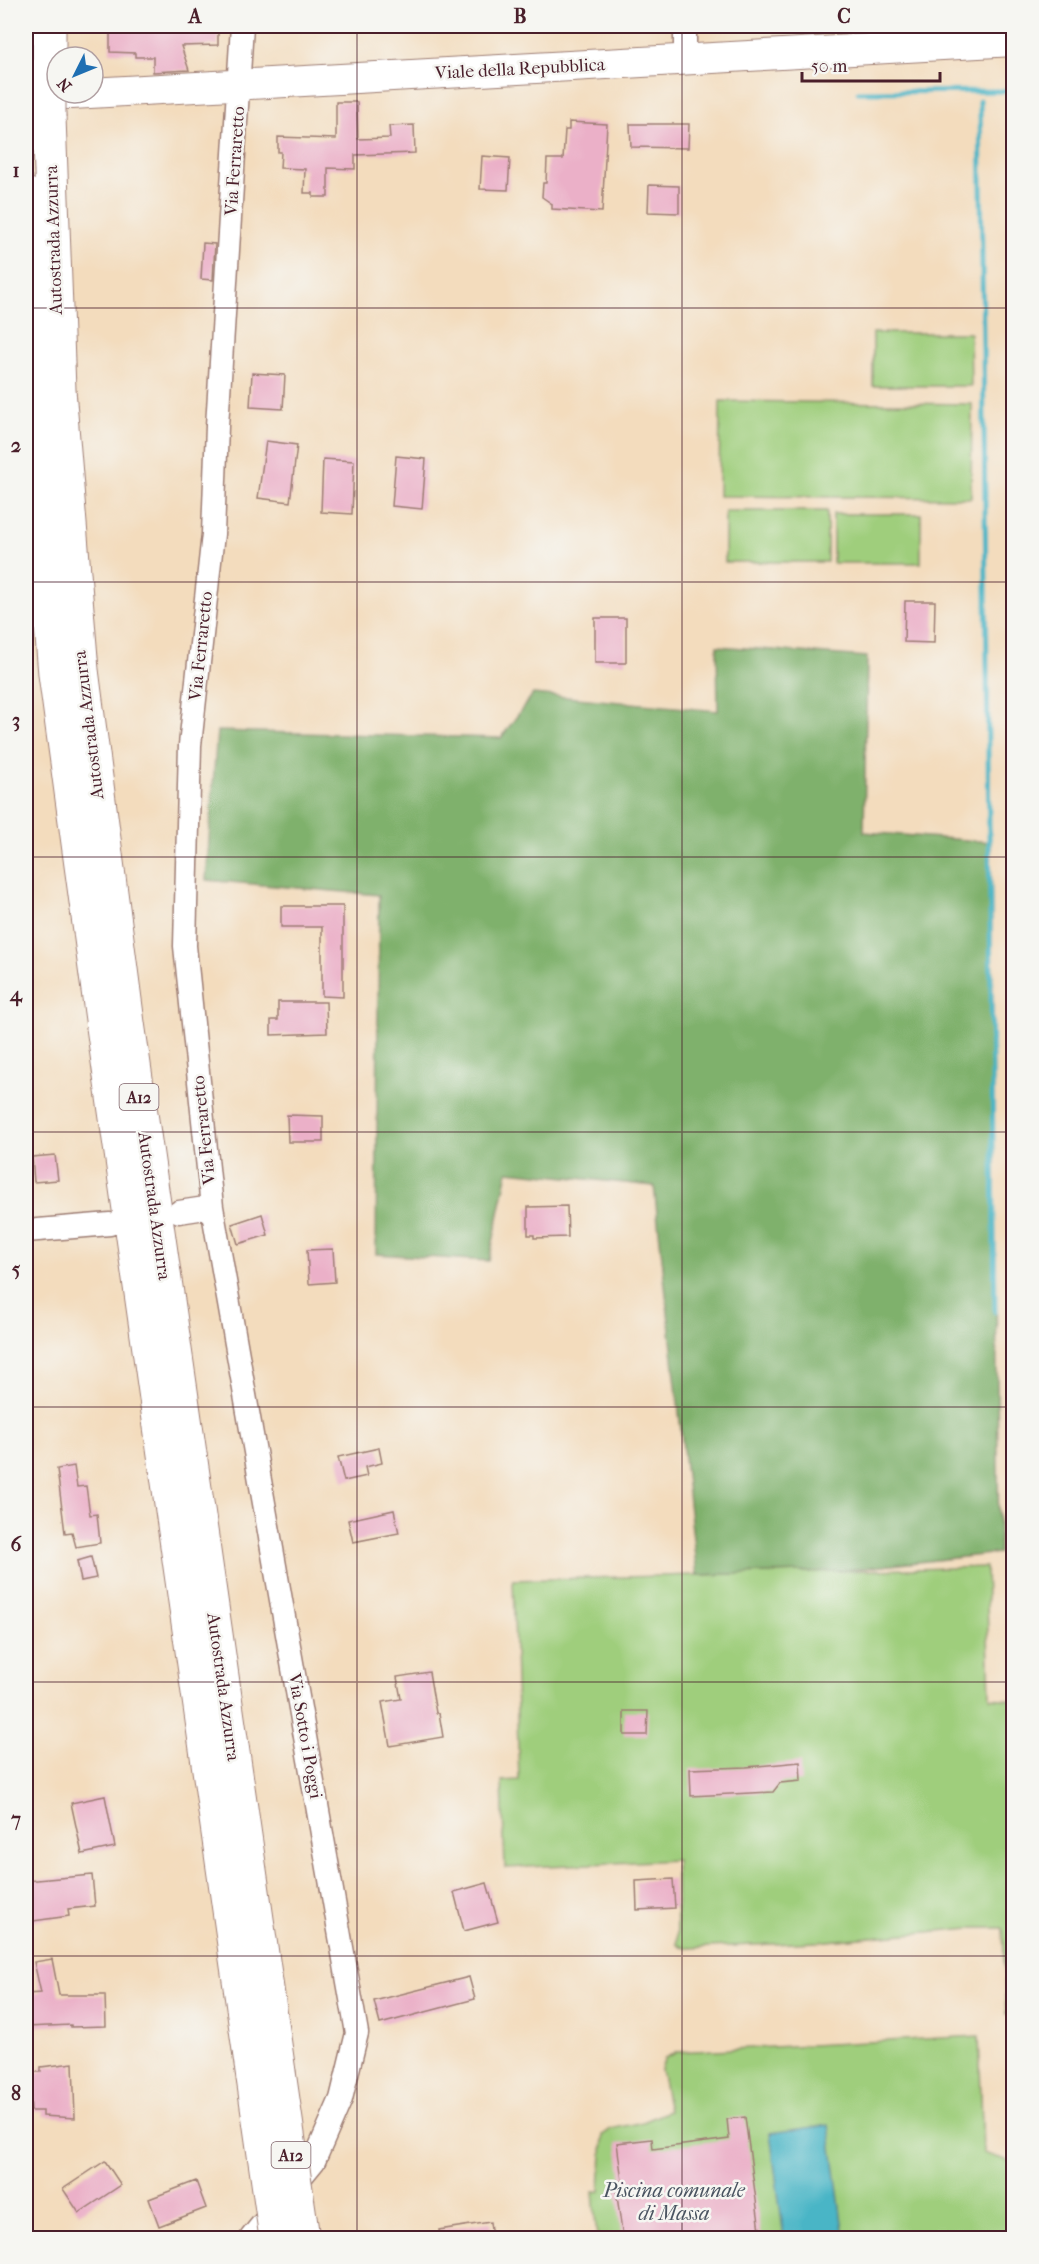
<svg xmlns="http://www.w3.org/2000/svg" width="1039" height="2264" viewBox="0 0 1039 2264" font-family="'IM FELL French Canon',serif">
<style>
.green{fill:#9fce7c;stroke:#747654;stroke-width:1.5}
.forest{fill:#7fb16c;stroke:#64684c;stroke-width:1.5}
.water{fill:#4ab5c6;stroke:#4a6a78;stroke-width:1.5}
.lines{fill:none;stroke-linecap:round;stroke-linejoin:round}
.stream{stroke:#4ab5c6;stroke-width:5}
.building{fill:#ebb0c8}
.minor-casing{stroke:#9e7e74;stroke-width:25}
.major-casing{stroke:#9e7e74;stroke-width:32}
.highway-casing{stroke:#9e7e74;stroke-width:35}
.minor{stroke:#fff;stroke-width:22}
.major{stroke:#fff;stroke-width:30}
.highway{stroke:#fff;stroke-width:33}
.highway-bridge-casing{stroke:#9e7e74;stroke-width:35;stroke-linecap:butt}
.highway-bridge{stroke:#fff;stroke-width:33}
.grid{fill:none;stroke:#4a1f2b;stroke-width:1.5;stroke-opacity:0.55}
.labels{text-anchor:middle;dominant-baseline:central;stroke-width:5;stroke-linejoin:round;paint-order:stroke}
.shield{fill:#f6f6f2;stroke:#7e6067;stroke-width:1.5}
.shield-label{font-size:16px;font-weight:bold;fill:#4a1f2b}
.street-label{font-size:18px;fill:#4a1f2b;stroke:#f6f6f2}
.water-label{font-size:20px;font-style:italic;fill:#4a5461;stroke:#f6f6f2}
.neatline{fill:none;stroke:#4a1f2b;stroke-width:2}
.grid-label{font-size:20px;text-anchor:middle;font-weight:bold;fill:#4a1f2b}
</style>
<rect width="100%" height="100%" fill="#f6f6f2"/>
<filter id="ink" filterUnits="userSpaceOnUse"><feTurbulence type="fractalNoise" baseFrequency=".0167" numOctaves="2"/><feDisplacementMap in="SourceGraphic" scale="12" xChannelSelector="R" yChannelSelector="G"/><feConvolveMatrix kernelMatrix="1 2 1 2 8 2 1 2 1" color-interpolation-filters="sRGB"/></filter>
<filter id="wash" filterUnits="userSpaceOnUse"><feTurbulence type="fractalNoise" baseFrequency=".008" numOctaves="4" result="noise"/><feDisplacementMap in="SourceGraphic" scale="24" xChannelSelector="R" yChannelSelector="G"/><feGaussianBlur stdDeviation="1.35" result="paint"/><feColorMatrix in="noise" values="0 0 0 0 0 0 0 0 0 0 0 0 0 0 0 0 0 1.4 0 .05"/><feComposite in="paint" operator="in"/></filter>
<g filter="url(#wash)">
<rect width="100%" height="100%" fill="#f3dcbd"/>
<path class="green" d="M873 333H970L971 386H873Z
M720 401 972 404 971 498 719 496Z
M725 511H827V562H725Z
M833 514H921V563H833Z
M986 1567 990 1698 1013 1700V2014H1006L1003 1928H971L816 1942 687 1948 677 1945 676 1860 505 1868 502 1781 519 1780 513 1580Z
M979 2036 983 2153 1013 2162V2238H597L593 2192 600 2191 603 2135 611 2129 643 2122 669 2111 661 2069 665 2058 677 2052Z"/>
<path class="forest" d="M717 646 867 657 864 832 991 842 999 1553 837 1571 697 1575 654 1186 508 1171 489 1261 376 1254 379 895 206 880 217 731 501 738 533 694 718 711Z"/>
<path class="water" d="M829 2125 844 2238H784L770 2133Z"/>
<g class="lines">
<path class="stream" d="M858 92 1014 91
M980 100 995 1312"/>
</g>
<g id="blocks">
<path class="building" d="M110 26H218V45L181 46 189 70 153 72V57H135V53L110 52Z
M336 102H357L358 139 390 138 389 126 414 125 415 153 355 155V169L328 168V197H313V193H304L305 169 280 168 281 152H278V137L336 139Z
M569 122 607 124 602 212 552 209V204L542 197 543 183H546L547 159H563L565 130H569Z
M630 124H689L688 148 631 147Z
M482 156 510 158 508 190 480 189Z
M649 185 679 186V213L648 212Z
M203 243 215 244 213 280 201 279Z
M252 373 285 375 283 409 250 407Z
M266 441 297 445 290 502 258 498Z
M396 456 426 459 422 509 392 506Z
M323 459 354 461 352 514 321 512Z
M905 601H935L934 643 904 642Z
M595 618H626V663H595Z
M281 906H343V997L322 996V927H281Z
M278 1002H326L327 1033 271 1035V1020H278Z
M287 1115 323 1116V1142H288Z
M55 1155 58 1180 34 1182 32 1157Z
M567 1206 568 1237 534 1238V1235H528V1207Z
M262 1214 268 1235 238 1244 232 1224Z
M333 1249 335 1282 309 1284 307 1250Z
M379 1448 382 1463 365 1467 367 1476 344 1481 338 1457Z
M74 1466 77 1487 86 1486 90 1515 97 1514 100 1543 76 1547 72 1532 65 1533 57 1469Z
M394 1510 399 1533 353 1542 348 1520Z
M91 1557 96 1578 81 1581 77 1561Z
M429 1672 436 1713H439L443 1737 390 1746 382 1702 401 1699 397 1677Z
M624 1711H648L647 1735H624Z
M800 1762 801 1781 780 1783 773 1792 691 1796 690 1769 746 1767Z
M105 1796 115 1847 82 1854 71 1803Z
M92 1875 95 1906 68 1909 69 1916 26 1922V1881Z
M673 1879 675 1908 637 1910 636 1881Z
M487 1883 498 1922 464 1931 454 1892Z
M52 1959 59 1995H105L106 2026 71 2027V2025L26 2027V1994L41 1993 34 1962Z
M469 1977 475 1999 380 2024 374 2001Z
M73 2063 75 2118 43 2116V2111H31L29 2072H41V2067Z
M745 2117 761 2238H623L615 2182 622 2181 617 2143 652 2139 653 2149 729 2139 727 2119Z
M105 2161 121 2185 79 2213 63 2189Z
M196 2181 206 2208 159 2226 149 2199Z
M490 2222 492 2238H440L439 2230Z"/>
</g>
</g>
<g filter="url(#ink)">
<use href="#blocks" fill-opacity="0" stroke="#9e7e74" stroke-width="1.5"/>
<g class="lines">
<defs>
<path id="minor" d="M242 26 217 426 213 534 190 745 185 946 212 1207 357 2033 341 2099 314 2161 251 2238
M685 59V26
M179 1212 212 1207
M26 1231 110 1224"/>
<path id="major" d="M26 94H72L1014 41"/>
<path id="highway" d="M49 67V26
M49 117 59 390 82 670 128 1023 279 2072
M26 194 32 392 55 674 103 1027 253 2078"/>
</defs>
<use href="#minor" class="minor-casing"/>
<use href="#major" class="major-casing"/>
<use href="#highway" class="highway-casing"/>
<use href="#minor" class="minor"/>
<use href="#major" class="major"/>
<use href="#highway" class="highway"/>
<defs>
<path id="highway-bridge" d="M49 67V117
M279 2072 303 2238
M253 2078 276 2238"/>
</defs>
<use href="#highway-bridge" class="highway-bridge-casing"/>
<use href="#highway-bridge" class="highway-bridge"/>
</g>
</g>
<path class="grid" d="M357 26V2238M682 26V2238M26 308H1014M26 582H1014M26 857H1014M26 1132H1014M26 1407H1014M26 1682H1014M26 1956H1014"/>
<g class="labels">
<g class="shield">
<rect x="119.5" y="1084" width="39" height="26" rx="4.5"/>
<rect x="271.5" y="2142" width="39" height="26" rx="4.5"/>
</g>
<g class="shield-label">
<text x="139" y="1097">A12</text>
<text x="291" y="2155">A12</text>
</g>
<g class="street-label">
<text transform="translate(520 69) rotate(-3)">Viale della Repubblica</text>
<text transform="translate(235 161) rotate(-86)">Via Ferraretto</text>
<text transform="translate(54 240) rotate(-92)">Autostrada Azzurra</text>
<text transform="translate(201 646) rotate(-84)">Via Ferraretto</text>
<text transform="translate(89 725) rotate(-97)">Autostrada Azzurra</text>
<text transform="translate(204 1130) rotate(-96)">Via Ferraretto</text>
<text transform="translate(154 1206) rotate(82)">Autostrada Azzurra</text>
<text transform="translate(223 1687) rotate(82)">Autostrada Azzurra</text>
<text transform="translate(305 1736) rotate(80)">Via Sotto i Poggi</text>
</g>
<g class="water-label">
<text x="674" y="2190">Piscina comunale<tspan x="674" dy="23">di Massa</tspan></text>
</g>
</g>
<rect width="1039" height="2264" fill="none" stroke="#f6f6f2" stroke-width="66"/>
<g transform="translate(75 75) rotate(227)"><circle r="28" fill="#f6f6f2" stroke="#b1a0a2" stroke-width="1.5"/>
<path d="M0-4.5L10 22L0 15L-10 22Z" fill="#1f6fb2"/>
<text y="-9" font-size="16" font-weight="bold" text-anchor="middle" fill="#4a1f2b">N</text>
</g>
<path d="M802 72v9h138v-9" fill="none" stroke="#4a1f2b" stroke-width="3"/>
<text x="811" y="72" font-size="18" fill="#4a1f2b" stroke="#f6f6f2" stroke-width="4.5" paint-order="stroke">50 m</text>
<rect x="33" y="33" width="973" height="2198" class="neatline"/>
<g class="grid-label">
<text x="195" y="23">A</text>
<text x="520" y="23">B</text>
<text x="844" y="23">C</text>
<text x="16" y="177">1</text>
<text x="16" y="452">2</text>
<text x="16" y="727">3</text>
<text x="16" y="1001">4</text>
<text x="16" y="1276">5</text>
<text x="16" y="1551">6</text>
<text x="16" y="1826">7</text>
<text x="16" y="2100">8</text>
</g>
</svg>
